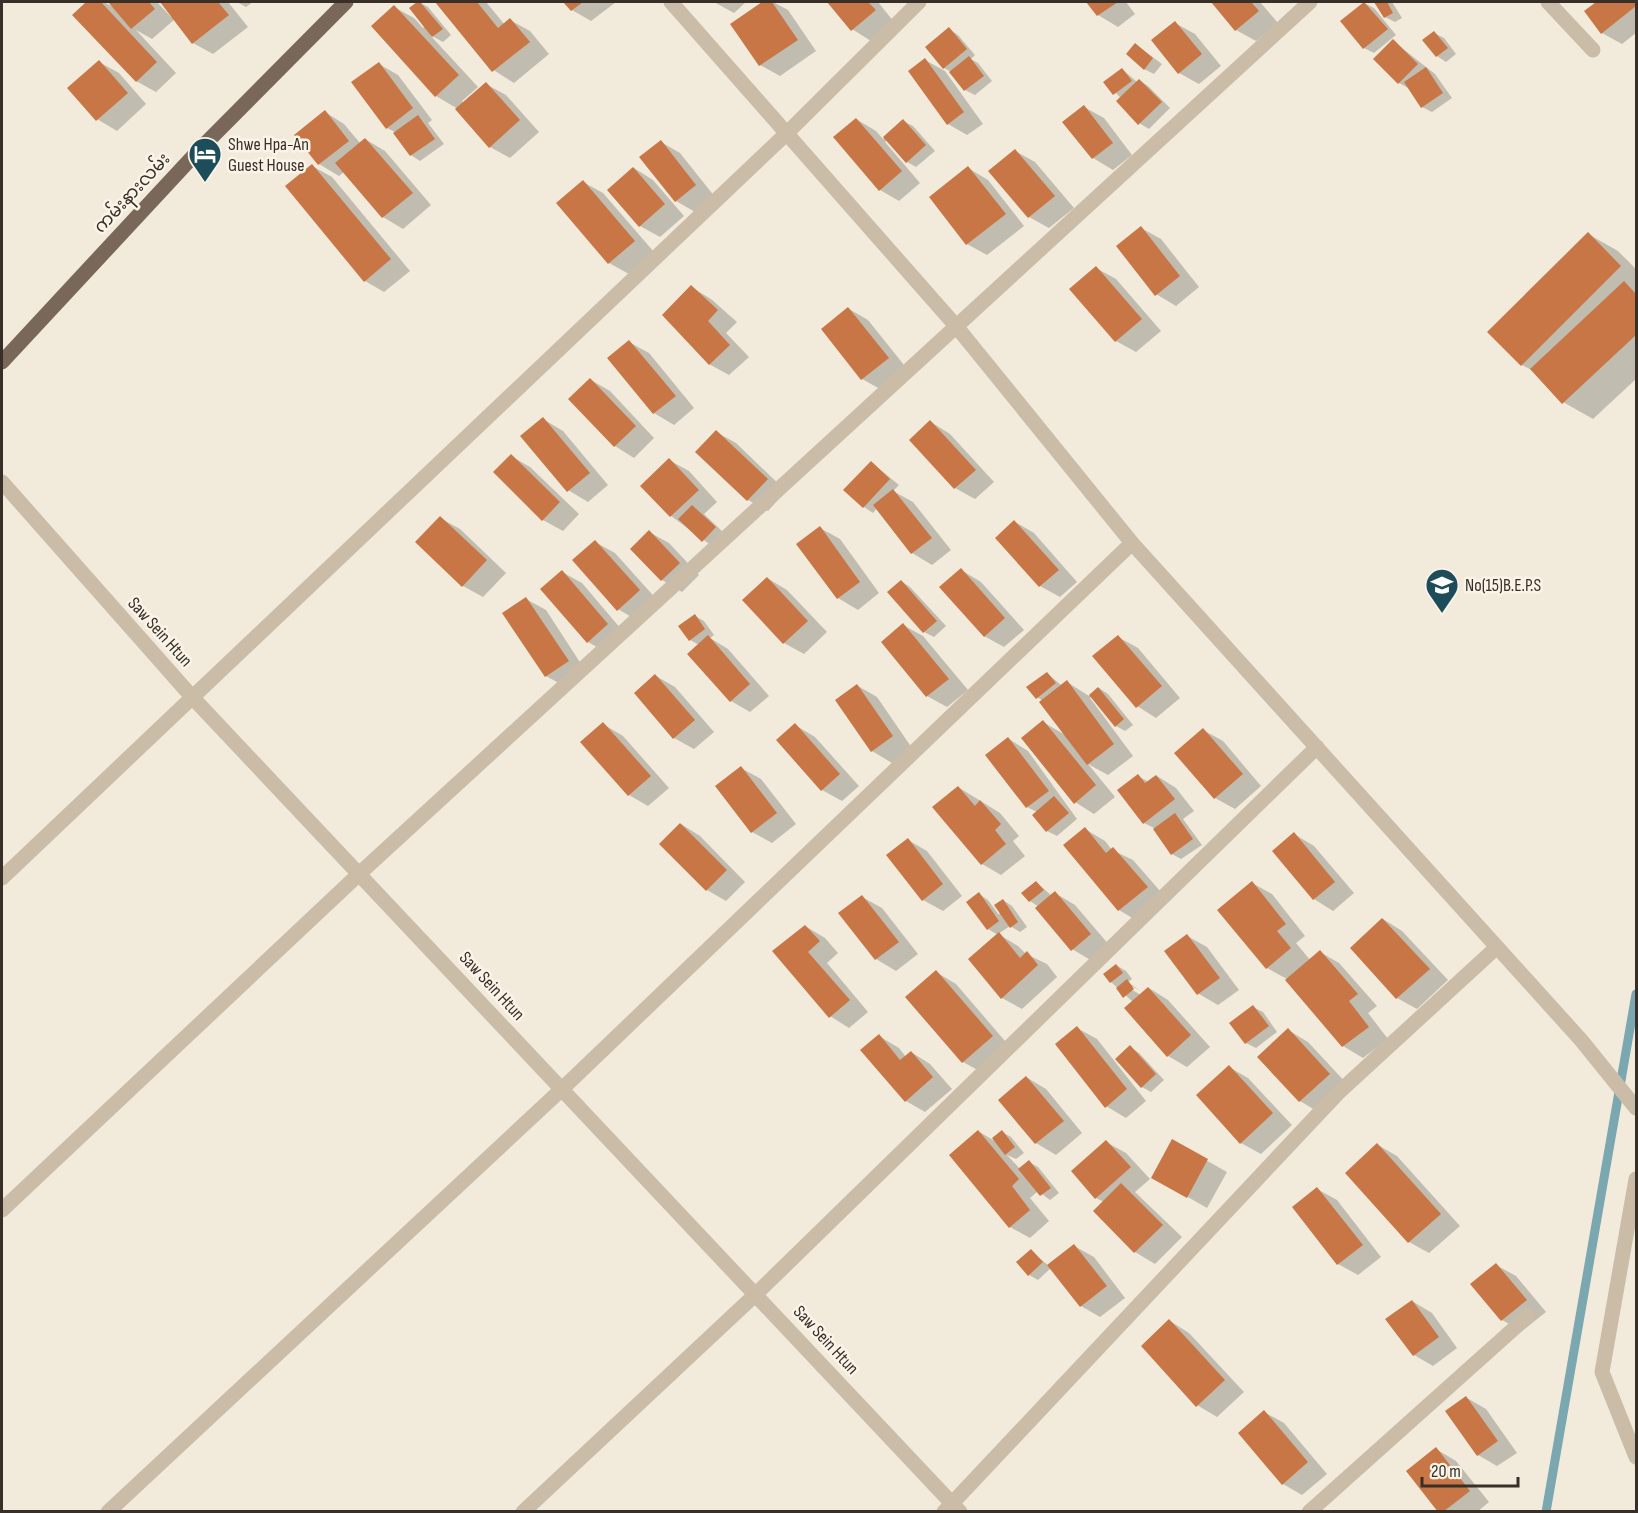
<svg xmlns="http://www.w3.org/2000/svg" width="1638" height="1513" viewBox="0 0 1638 1513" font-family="'Sofia Sans Condensed','Noto Sans Myanmar',sans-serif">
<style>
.shadow{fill:#0003}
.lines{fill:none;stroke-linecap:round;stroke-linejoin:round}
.stream{stroke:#7aa7b0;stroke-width:9}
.building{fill:#c87645}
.minor{stroke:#cbbca8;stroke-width:15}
.major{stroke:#796859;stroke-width:15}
.labels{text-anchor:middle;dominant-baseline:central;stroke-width:5;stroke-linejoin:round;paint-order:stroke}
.poi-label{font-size:18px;fill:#372f28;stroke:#faf4e8;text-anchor:start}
.street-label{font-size:18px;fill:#372f28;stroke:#faf4e8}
</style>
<rect width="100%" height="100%" fill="#f2ebdc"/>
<path class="shadow" d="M88 2H104L115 8 110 2H157L171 17 173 16 162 2H228L248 27 213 54 193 43 175 19 152 39 136 30 176 73 156 92 136 81 74 15Z
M237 2H253L246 7Z
M419 2 428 7 451 35 443 42 430 35 478 87 462 101 464 103 486 84 506 95 539 132 510 158 490 147 458 109 436 96 394 7 414 18 423 28 425 26 411 9Z
M486 2 505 25 510 20 530 31 549 54 514 83 495 71 438 3Z
M565 2H616L591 21 572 10Z
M714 2H746L734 13Z
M765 2H773L788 10 816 51 780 76 760 65 732 24Z
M829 2H878L894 22 871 41 852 29Z
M1088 2H1126L1135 14 1118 27 1098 15Z
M1213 2H1260L1278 23 1256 41 1236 30Z
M1376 2H1392L1402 18 1395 22 1385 17Z
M1598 2H1636V33L1622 44 1602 33 1586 12Z
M1364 3 1374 8 1396 35 1374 53 1364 48Z
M1175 23 1195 34 1221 66 1199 84 1179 73Z
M949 29 958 35 975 55 971 59 978 63 992 81 975 95 965 90 951 72 944 68Z
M1434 33 1444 38 1456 54 1446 62 1437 56Z
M1393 41 1435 74 1452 98 1432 112 1422 107 1408 88 1399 83 1375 59Z
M1136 45 1162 64 1154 74 1144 69Z
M925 60 945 71 983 124 967 135 948 124Z
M99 62 119 73 146 104 117 131 97 119Z
M379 64 398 75 432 120 428 123 444 144 420 161 411 155 395 132 387 128Z
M1122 69 1137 82 1139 80 1148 86 1170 108 1149 129 1139 123 1121 98 1105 83Z
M1084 107 1104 118 1132 155 1113 170 1093 158 1064 122Z
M325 112 344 124 360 143 365 139 385 151 431 205 403 229 383 217 344 172 339 176 319 164 296 135Z
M856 119 876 131 883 139 903 121 913 126 935 151 916 167 907 162 887 140 885 142 920 183 899 201 880 190Z
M661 142 680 153 715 197 695 212 676 201Z
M1015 151 1035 162 1074 208 1049 228 1029 217 990 171Z
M312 166 332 177 410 271 384 292 365 281Z
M634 168 653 180 684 216 660 237 640 226Z
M968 168 988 180 1024 226 987 255 967 244Z
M583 182 603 193 654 252 629 274 609 263 558 204Z
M1141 228 1161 239 1199 287 1176 306 1156 294Z
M1588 234 1618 251 1636 269V379L1593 419 1563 402 1537 373 1522 365Z
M1096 268 1116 279 1161 331 1136 352 1116 341 1071 289Z
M691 287 711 299 737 322 726 333 749 357 729 375 709 364Z
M849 309 868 320 908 370 882 390 862 379Z
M629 342 649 353 694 408 674 425 654 413 609 358Z
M591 380 610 391 654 438 634 458 615 446Z
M543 419 563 431 608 485 588 502 568 490Z
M931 422 950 434 994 482 975 499 955 488Z
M716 432 736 443 786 491 768 511 748 500 697 452Z
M511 456 530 467 579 514 563 531 543 520Z
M669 460 689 471 717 502 704 514 724 533 712 546 671 516Z
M872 463 899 485 893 491 913 502 951 550 932 565 912 553 877 508 873 513 864 507Z
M440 518 460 529 506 573 483 597 463 586 417 542Z
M1015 522 1034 533 1077 582 1060 597 1040 586Z
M820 528 840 539 879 593 858 610 838 598 798 544Z
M649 532 669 543 699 575 682 592 662 580 632 549Z
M595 542 615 553 659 602 638 621 618 609Z
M961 570 981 582 1024 630 1004 647 984 636Z
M562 572 582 583 627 636 607 653 588 642Z
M767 578 787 590 827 632 804 654 784 643Z
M901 581 910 587 946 626 934 637 924 632Z
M526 599 546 610 587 673 566 687 546 676Z
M695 616 704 621 714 635 710 638 728 649 769 696 750 712 731 701 699 645 690 640Z
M903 625 923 636 968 690 947 707 927 696Z
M1118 637 1138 648 1180 698 1156 718 1137 706Z
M1047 673 1062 686 1067 682 1089 696 1099 688 1108 694 1133 725 1125 731 1116 726 1092 696 1090 698 1133 756 1108 775 1088 764 1115 797 1094 814 1075 802 1043 722 1067 736 1043 701 1037 697Z
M656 676 675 687 714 732 694 749 674 738Z
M858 686 877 697 912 748 892 763 872 751 837 700Z
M603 724 623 736 669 788 648 806 629 795Z
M795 725 815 737 859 786 842 801 822 790Z
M1203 730 1223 741 1261 786 1235 809 1215 798Z
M1009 739 1028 751 1077 819 1057 836 1047 831 1037 812 1027 807Z
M741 768 761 779 796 824 772 843 752 832Z
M1138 776 1149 782 1157 776 1176 788 1194 811 1183 819 1202 845 1181 859 1172 854 1154 828 1144 823Z
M958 787 1000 813 1019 836 1013 841 1025 856 1001 875 982 864Z
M681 824 700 836 745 882 726 901 707 890Z
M1085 829 1105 841 1112 850 1133 860 1167 899 1139 922 1119 910Z
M1294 834 1314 846 1354 893 1333 911 1314 899Z
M908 840 927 851 962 896 943 911 923 900Z
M1036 882 1052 896 1055 893 1075 905 1110 946 1092 961 1072 949 1039 907 1030 901Z
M1252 883 1272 894 1305 936 1296 943 1310 960 1320 952 1339 963 1377 1006 1368 1013 1388 1039 1363 1058 1343 1046 1287 979 1267 968 1219 911Z
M979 894 988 900 999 915 1003 900 1012 906 1027 927 1020 932 1010 926 998 934 1018 946 1026 954 1047 964 1057 977 1022 1009 1002 998 998 935 988 929 969 902Z
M862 897 882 908 918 954 896 971 876 959 840 913Z
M1383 919 1402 931 1448 980 1417 1009 1397 998Z
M805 926 825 938 838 953 827 963 868 1012 849 1028 830 1016 774 951Z
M1187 936 1207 947 1239 990 1218 1005 1199 994Z
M1116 965 1126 971 1132 979 1128 982 1139 990 1128 984 1127 987 1141 995 1149 988 1168 1000 1210 1047 1187 1067 1168 1056 1133 1002 1111 982Z
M936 972 956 984 1011 1048 983 1073 963 1062Z
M1253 1007 1263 1012 1277 1032 1256 1048 1246 1043Z
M1077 1028 1097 1039 1146 1101 1126 1118 1106 1106Z
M1288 1030 1308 1042 1349 1086 1320 1113 1300 1101 1259 1057Z
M879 1036 899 1048 906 1057 911 1052 930 1064 952 1089 925 1112 906 1101Z
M1130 1047 1139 1053 1164 1080 1151 1092 1142 1087Z
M1229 1067 1248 1078 1292 1125 1261 1154 1241 1143Z
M1026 1077 1046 1089 1082 1133 1056 1155 1036 1143 1000 1100Z
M978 1131 998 1143 1002 1132 1011 1137 1024 1153 1016 1159 1007 1155 1020 1169 1029 1162 1038 1167 1059 1193 1050 1200 1038 1191 1030 1198 1049 1221 1030 1238 1010 1227Z
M1172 1141 1227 1172 1207 1208 1153 1177Z
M1106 1142 1126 1153 1150 1179 1135 1192 1182 1237 1155 1264 1135 1252 1095 1211 1104 1202 1096 1198 1073 1171Z
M1378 1145 1397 1156 1460 1226 1429 1253 1409 1242 1347 1173Z
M1317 1189 1337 1200 1381 1257 1358 1275 1338 1264Z
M1074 1246 1094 1257 1125 1298 1100 1317 1081 1306 1051 1268 1038 1280 1029 1275 1031 1251 1049 1266Z
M1496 1265 1516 1276 1546 1312 1522 1331 1502 1320Z
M1412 1301 1432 1313 1457 1348 1433 1366 1414 1355Z
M1170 1321 1189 1333 1244 1392 1217 1417 1197 1405Z
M1467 1398 1486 1409 1517 1453 1497 1466 1478 1455Z
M1264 1412 1284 1423 1327 1474 1302 1495 1283 1484Z
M1436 1449 1456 1461 1489 1502 1477 1512H1439Z"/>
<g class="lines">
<path class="stream" d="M1546 1512 1636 994"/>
</g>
<path class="building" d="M86 2H101L157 62 136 82 72 15Z
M108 2H149L155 9 131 29Z
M160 2H218L229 15 192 44Z
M417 2H420L443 29 432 37 409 8Z
M435 2H477L498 28 510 18 530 42 492 72Z
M563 2H583L571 11Z
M762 2H772L798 40 759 66 730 24Z
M827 2H868L876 10 851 31Z
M1086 2H1118L1097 16Z
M1211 2H1251L1259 11 1235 31Z
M1364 2 1388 29 1363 49 1340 21Z
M1374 2H1387L1393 13 1384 18Z
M1596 2H1636V6L1601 34 1584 11Z
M394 5 459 75 435 97 371 26Z
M1175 21 1202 54 1178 74 1151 40Z
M949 27 967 49 943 69 925 47Z
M1434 31 1448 48 1436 57 1422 40Z
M1393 39 1418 64 1398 84 1373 59Z
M1135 43 1153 58 1144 70 1126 54Z
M969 56 984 76 964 91 949 72Z
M925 58 964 112 947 125 908 71Z
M99 60 128 93 96 121 67 88Z
M379 62 413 108 386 129 351 82Z
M1426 67 1443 93 1421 108 1404 82Z
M1122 68 1132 81 1113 95 1103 82Z
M1139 79 1162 102 1138 125 1116 101Z
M486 82 520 120 489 148 455 109Z
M1084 105 1113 143 1092 159 1062 122Z
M325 110 349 141 318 165 294 135Z
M418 115 435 139 410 156 393 133Z
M856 118 902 171 879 191 833 137Z
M903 119 926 145 906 163 883 137Z
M365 138 413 193 382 218 335 163Z
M661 140 696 185 675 202 639 157Z
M1015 149 1055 196 1028 218 988 171Z
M312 164 391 259 364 282 285 186Z
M968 166 1006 214 966 245 929 197Z
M633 167 665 204 639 227 607 190Z
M583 180 635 241 608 264 556 203Z
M1141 226 1180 276 1155 296 1116 246Z
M1588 232 1621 266 1521 366 1487 332Z
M1096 266 1142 319 1115 342 1069 289Z
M1624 281 1636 294V335L1562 404 1530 369Z
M691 285 718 310 708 321 730 345 709 365 662 315Z
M848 307 889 358 861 380 821 329Z
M629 340 676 396 653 414 607 358Z
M590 378 636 426 614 447 568 399Z
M543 417 590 473 567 492 520 436Z
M930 420 976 470 954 489 909 440Z
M716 430 768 479 747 501 695 452Z
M511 454 560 502 542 521 493 472Z
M669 458 699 490 670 517 640 486Z
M871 461 890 479 863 508 843 490Z
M893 489 932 538 911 554 873 505Z
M692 505 716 527 702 542 678 519Z
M440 516 487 560 462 587 415 542Z
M1014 520 1059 570 1039 587 995 538Z
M820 526 860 582 837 599 796 544Z
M649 530 680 563 661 581 630 549Z
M595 540 640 590 617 611 572 560Z
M961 568 1005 618 984 637 939 587Z
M562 570 608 624 587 643 540 589Z
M767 577 808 621 783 644 742 600Z
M901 580 937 621 923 633 887 592Z
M526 597 569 661 545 677 502 613Z
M695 614 705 629 689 641 678 626Z
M903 623 949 679 926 697 881 642Z
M708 635 750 684 730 702 687 654Z
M1118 635 1162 686 1136 708 1092 656Z
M1047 672 1056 683 1036 699 1026 687Z
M655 674 695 720 673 739 634 693Z
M1067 680 1114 744 1087 765 1039 702Z
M857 684 893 736 871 752 835 700Z
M1098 687 1124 719 1115 727 1089 695Z
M1043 720 1096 785 1074 804 1021 738Z
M603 722 651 776 628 796 580 742Z
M795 723 840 774 821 791 776 740Z
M1203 728 1243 774 1214 799 1174 753Z
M1008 737 1049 791 1026 808 985 755Z
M741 766 777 813 751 833 715 786Z
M1138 774 1145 783 1156 775 1175 799 1143 824 1117 790Z
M958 786 975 806 980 800 1001 824 995 830 1006 844 981 865 932 807Z
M1054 796 1069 813 1046 832 1032 815Z
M1175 813 1193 839 1171 855 1153 829Z
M680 823 727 870 706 891 659 844Z
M1085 827 1106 853 1113 847 1148 887 1118 911 1063 845Z
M1294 832 1335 882 1313 900 1272 851Z
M908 838 943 884 922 901 886 855Z
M1036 881 1044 890 1029 902 1021 893Z
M1252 881 1286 924 1277 931 1291 948 1266 969 1217 910Z
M1055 891 1091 934 1071 951 1035 908Z
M979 892 999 921 987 930 966 902Z
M862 895 899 942 875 960 838 913Z
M1003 899 1018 922 1010 928 994 905Z
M1382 918 1430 969 1396 999 1350 948Z
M805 925 820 941 808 952 850 1000 829 1018 772 951Z
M999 932 1020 958 1027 951 1038 965 1001 999 968 959Z
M1187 934 1220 978 1197 995 1164 951Z
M1320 950 1358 994 1349 1001 1369 1027 1342 1047 1285 980Z
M1116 964 1123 973 1110 983 1103 974Z
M936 970 993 1036 962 1063 905 997Z
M1127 979 1134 989 1123 998 1116 988Z
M1148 987 1191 1035 1167 1057 1124 1008Z
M1253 1005 1269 1026 1245 1044 1229 1023Z
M1077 1026 1127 1089 1105 1108 1055 1044Z
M1288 1028 1330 1074 1299 1102 1257 1057Z
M879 1034 900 1060 911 1051 933 1077 905 1102 860 1050Z
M1130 1045 1156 1074 1141 1088 1115 1059Z
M1229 1065 1273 1113 1240 1144 1196 1095Z
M1026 1076 1064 1121 1035 1144 998 1100Z
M978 1130 1019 1179 1012 1186 1030 1210 1009 1228 949 1155Z
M1002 1130 1015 1147 1005 1155 992 1138Z
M1172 1139 1208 1159 1187 1198 1151 1178Z
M1106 1140 1131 1167 1095 1199 1071 1171Z
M1377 1143 1441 1214 1408 1243 1345 1173Z
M1029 1160 1051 1188 1040 1196 1018 1169Z
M1121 1183 1163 1225 1134 1253 1093 1211Z
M1317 1187 1363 1245 1337 1265 1292 1207Z
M1074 1244 1107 1286 1080 1307 1047 1265Z
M1031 1249 1043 1262 1028 1276 1016 1262Z
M1496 1263 1527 1300 1501 1321 1470 1284Z
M1412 1300 1439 1337 1413 1356 1385 1319Z
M1169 1319 1225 1380 1196 1407 1141 1346Z
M1466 1396 1498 1441 1477 1456 1445 1411Z
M1264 1410 1308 1462 1282 1485 1238 1433Z
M1436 1447 1470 1491 1443 1512H1438L1406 1471Z"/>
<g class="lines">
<path class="minor" d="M671 2 956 326 1132 543 1581 1040 1636 1108
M1548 2 1593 50
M2 482 193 698 960 1512
M2 878 786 134 919 2
M1636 1179 1602 1372 1636 1457
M2 1210 359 874 1310 2
M108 1512 562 1089 1132 543
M523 1512 756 1294 1317 747
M944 1512 1338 1093 1497 947
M1309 1512 1528 1316"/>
<path class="major" d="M2 362 199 150 346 2"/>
</g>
<defs>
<symbol id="hotel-pin" viewBox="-11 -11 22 30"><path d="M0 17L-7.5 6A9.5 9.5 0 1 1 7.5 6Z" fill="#1d4d5a" stroke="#faf4e8"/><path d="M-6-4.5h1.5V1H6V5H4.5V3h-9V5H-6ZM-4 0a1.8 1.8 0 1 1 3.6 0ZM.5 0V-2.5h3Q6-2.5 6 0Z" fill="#fff"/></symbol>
<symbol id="school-pin" viewBox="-11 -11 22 30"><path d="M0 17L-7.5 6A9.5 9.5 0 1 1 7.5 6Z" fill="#1d4d5a" stroke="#faf4e8"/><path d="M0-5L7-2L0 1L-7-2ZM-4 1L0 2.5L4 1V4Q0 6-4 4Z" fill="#fff"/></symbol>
</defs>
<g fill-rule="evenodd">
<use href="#hotel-pin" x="186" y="135" width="38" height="52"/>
<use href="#school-pin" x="1423" y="566" width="38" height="52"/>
</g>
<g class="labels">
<g class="poi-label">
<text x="228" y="144">Shwe Hpa-An<tspan x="228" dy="21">Guest House</tspan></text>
<text x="1465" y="585">No(15)B.E.P.S</text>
</g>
<g class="street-label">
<text transform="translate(132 193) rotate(-47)">ကမ်းနားလမ်း</text>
<text transform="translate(160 632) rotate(48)">Saw Sein Htun</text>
<text transform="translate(492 986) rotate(47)">Saw Sein Htun</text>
<text transform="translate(826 1340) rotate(47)">Saw Sein Htun</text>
</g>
</g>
<rect width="1638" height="1513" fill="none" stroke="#372f28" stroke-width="6"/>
<path d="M1422 1477v9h96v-9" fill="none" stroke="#372f28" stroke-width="3"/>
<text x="1431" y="1477" font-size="18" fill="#372f28" stroke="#faf4e8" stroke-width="4.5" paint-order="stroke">20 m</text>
</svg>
